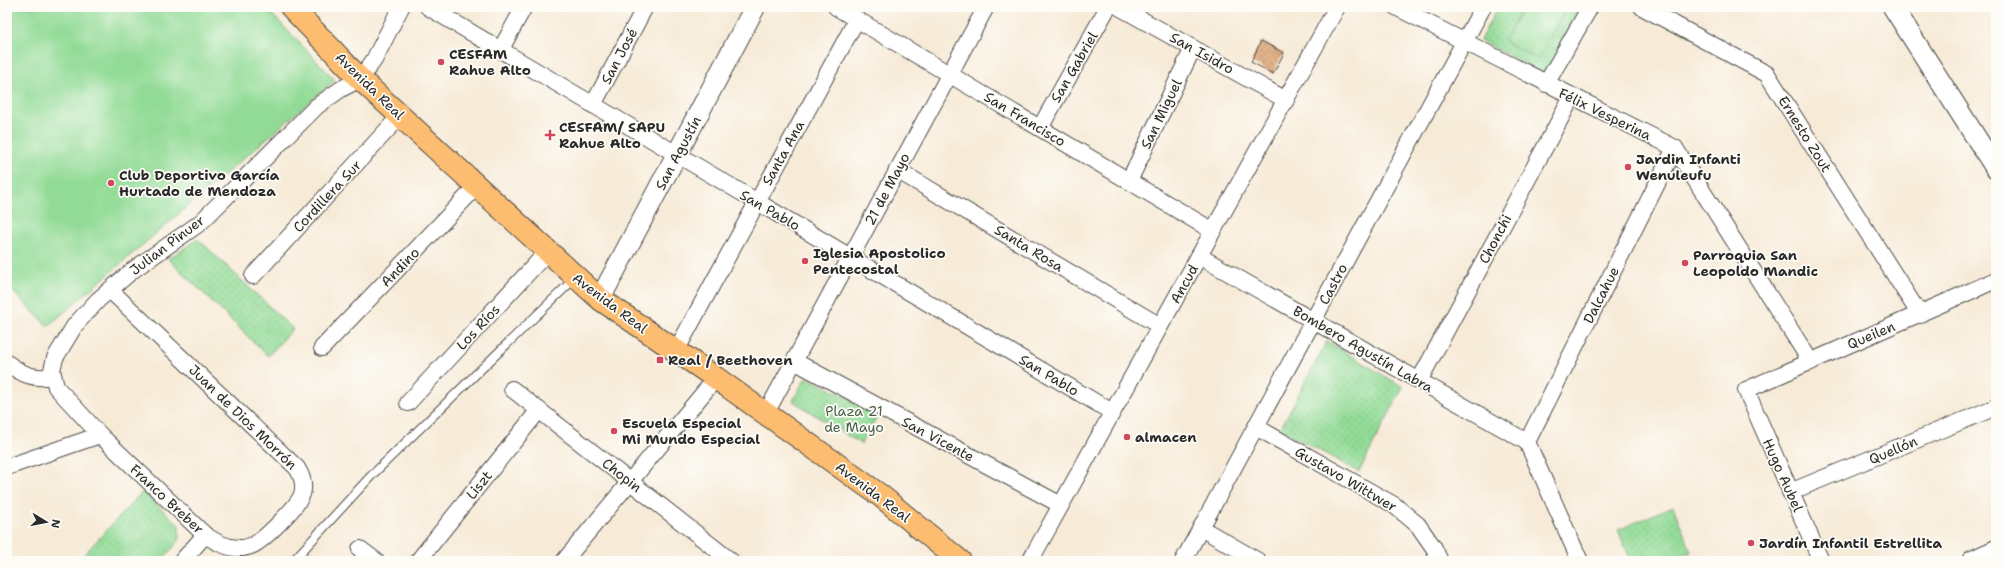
<svg xmlns="http://www.w3.org/2000/svg" width="2003" height="568" font-family="'Shantell Sans',sans-serif">
  <style>
    .park { fill: url(#park-dots); stroke: #5e8360 }
    .garden { fill: #92db96; stroke: #5e8360 }
    .building { fill: url(#building-cross-hatch) }
    .lines { fill: none; stroke-linecap: round; stroke-linejoin: round }
    .service-casing { stroke: #4a4845; stroke-width: 10 }
    .minor-casing { stroke: #4a4845; stroke-width: 18 }
    .tertiary-casing { stroke: #4a4845; stroke-width: 22 }
    .primary-casing { stroke: #4a4845; stroke-width: 24 }
    .service { stroke: #fff; stroke-width: 8 }
    .minor { stroke: #fff; stroke-width: 16 }
    .tertiary { stroke: #fff; stroke-width: 20 }
    .primary { stroke: #fcbd6f; stroke-width: 22 }
    .poi-dot { fill: #d1495b; stroke: #fdfcf7; stroke-width: 1.5 }
    .labels { text-anchor: middle; stroke-width: 3.5; stroke-linejoin: round; paint-order: stroke }
    .street-label { font-size: 14px; fill: #2b2b2b; stroke: #fdfcf7 }
    .poi-label { font-size: 14px; font-weight: bold; fill: #2b2b2b; stroke: #fdfcf7; text-anchor: start }
    .park-label { font-size: 14px; fill: #4a604b; stroke: #fdfcf7 }
  </style>
  <defs>
    <pattern id="park-dots" width="8" height="8" patternUnits="userSpaceOnUse"><rect width="8" height="8" fill="#92db96"/><path d="M2 2h.1M6 6h.1" fill="none" stroke="#7ebc81" stroke-width="1.8" stroke-linecap="round"/></pattern>
    <pattern id="building-cross-hatch" width="8" height="8" patternUnits="userSpaceOnUse"><rect width="8" height="8" fill="#daa26e"/><path d="M0 0l8 8M0 8l8-8" fill="none" stroke="#b1845b"/></pattern>
  </defs>
  <rect width="100%" height="100%" fill="#fdfcf7"/>
  <filter id="ink" filterUnits="userSpaceOnUse"><feTurbulence type="fractalNoise" baseFrequency=".025" numOctaves="2"/><feDisplacementMap in="SourceGraphic" scale="8" xChannelSelector="R" yChannelSelector="G"/><feConvolveMatrix kernelMatrix="1 2 1 2 8 2 1 2 1" color-interpolation-filters="sRGB"/></filter>
  <filter id="wash" filterUnits="userSpaceOnUse"><feTurbulence type="fractalNoise" baseFrequency=".012" numOctaves="4" result="noise"/><feDisplacementMap in="SourceGraphic" scale="16" xChannelSelector="R" yChannelSelector="G"/><feGaussianBlur stdDeviation="0.9" result="paint"/><feColorMatrix in="noise" values="0 0 0 0 0 0 0 0 0 0 0 0 0 0 0 0 0 1.4 0 .05"/><feComposite in="paint" operator="in"/></filter>
  <g filter="url(#wash)">
    <rect width="100%" height="100%" fill="#f7ebd8"/>
    <g class="park">
      <path d="M1498,7h82l-35,68 -65,-35z"/>
      <path d="M198,239l95,90 -25,27 -100,-97z"/>
      <path d="M1327,341l76,46 -44,85 -79,-43z"/>
      <path d="M806,377l73,36 -18,31 -68,-43z"/>
      <path d="M143,491l36,34v16l-18,20h-83z"/>
      <path d="M1673,506l18,46 -25,9h-35l-13,-31z"/>
    </g>
    <g class="garden">
      <path d="M7,7h258l70,73 -287,246 -41,-40z"/>
      <path d="M1523,7h44l-29,52 -34,-18z"/>
    </g>
    <g id="blocks">
      <path class="building" d="M1261,41l23,12 -11,21 -22,-12z"/>
    </g>
  </g>
  <g filter="url(#ink)">
    <use href="#blocks" fill-opacity="0" stroke="#4a4845" stroke-width="1"/>
    <g class="lines">
      <g class="service-casing">
        <path id="service" d="M293,561l78,-85 204,-198"/>
      </g>
      <g class="minor-casing">
        <g id="minor">
          <path d="M428,7l684,405"/>
          <path d="M836,7l377,224"/>
          <path d="M1119,7l167,93"/>
          <path d="M1396,7l279,141 136,214"/>
          <path d="M1642,7l125,67 153,241"/>
          <path d="M501,49l23,-42"/>
          <path d="M1546,84l44,-77"/>
          <path d="M593,105l52,-98"/>
          <path d="M1040,128l68,-121"/>
          <path d="M897,170l263,156"/>
          <path d="M1129,181l64,-133"/>
          <path d="M1199,256l328,186"/>
          <path d="M253,276l147,-160"/>
          <path d="M110,290l187,178c5,8 8,17 5,26 -3,11 -38,46 -49,51 -3,1 -8,3 -11,3 -14,1 -26,-6 -37,-13l-105,-100 -44,-48 -4,-17 3,-12 20,-33 23,-25 35,-30 67,-47 117,-117 24,-17 19,-10 14,-19 27,-53"/>
          <path d="M322,348l155,-162"/>
          <path d="M676,351l181,-332"/>
          <path d="M794,361l267,144"/>
          <path d="M7,363c15,11 26,17 46,13"/>
          <path d="M1419,381l153,-284"/>
          <path d="M512,389l219,172"/>
          <path d="M408,403l140,-152"/>
          <path d="M766,413l220,-406"/>
          <path d="M1256,427l138,78 24,20 16,23 6,13"/>
          <path d="M1527,442l148,-294"/>
          <path d="M1527,442l53,119"/>
          <path d="M7,467l93,-32"/>
          <path d="M1790,492l206,-85"/>
          <path d="M1201,528l57,33"/>
          <path d="M360,549l16,12"/>
          <path d="M182,561l23,-26"/>
          <path d="M418,561l121,-151"/>
          <path d="M564,561l152,-183"/>
          <path d="M1030,561l307,-554"/>
          <path d="M1183,561l300,-554"/>
          <path d="M1821,561l-75,-171 250,-110"/>
        </g>
      </g>
      <g class="tertiary-casing">
        <g id="tertiary">
          <path d="M1893,7l103,162"/>
          <path d="M600,299l155,-292"/>
          <path d="M1972,561l24,-11"/>
        </g>
      </g>
      <g class="primary-casing">
        <path id="primary" d="M291,7l69,72 240,220 116,79 165,118 79,65"/>
      </g>
      <use href="#service" class="service"/>
      <use href="#minor" class="minor"/>
      <use href="#tertiary" class="tertiary"/>
      <use href="#primary" class="primary"/>
    </g>
  </g>
  <g class="poi-dot">
    <circle cx="441" cy="62" r="4"/>
    <path d="M548 129h4v4h4v4h-4v4h-4v-4h-4v-4h4z"/>
    <circle cx="1628" cy="167" r="4"/>
    <circle cx="111" cy="183" r="4"/>
    <circle cx="805" cy="261" r="4"/>
    <circle cx="1685" cy="263" r="4"/>
    <rect x="656" y="356" width="8" height="8" rx="2"/>
    <circle cx="614" cy="431" r="4"/>
    <circle cx="1127" cy="437" r="4"/>
    <circle cx="1751" cy="543" r="4"/>
  </g>
  <g class="labels">
    <g class="street-label">
      <text transform="translate(1202 53) rotate(29)" y="5">San Isidro</text>
      <text transform="translate(619 56) rotate(-62)" y="5">San José</text>
      <text transform="translate(1074 67) rotate(-60)" y="5">San Gabriel</text>
      <text transform="translate(370 86) rotate(44)" y="5">Avenida Real</text>
      <text transform="translate(1161 114) rotate(-64)" y="5">San Miguel</text>
      <text transform="translate(1605 114) rotate(26)" y="5">Félix Vesperina</text>
      <text transform="translate(1025 119) rotate(31)" y="5">San Francisco</text>
      <text transform="translate(1805 134) rotate(58)" y="5">Ernesto Zout</text>
      <text transform="translate(678 153) rotate(-62)" y="5">San Agustín</text>
      <text transform="translate(783 153) rotate(-61)" y="5">Santa Ana</text>
      <text transform="translate(887 189) rotate(-62)" y="5">21 de Mayo</text>
      <text transform="translate(327 196) rotate(-47)" y="5">Cordillera Sur</text>
      <text transform="translate(770 210) rotate(30)" y="5">San Pablo</text>
      <text transform="translate(1495 239) rotate(-62)" y="5">Chonchi</text>
      <text transform="translate(167 245) rotate(-37)" y="5">Julian Pinuer</text>
      <text transform="translate(1029 248) rotate(31)" y="5">Santa Rosa</text>
      <text transform="translate(400 267) rotate(-46)" y="5">Andino</text>
      <text transform="translate(1184 284) rotate(-61)" y="5">Ancud</text>
      <text transform="translate(1333 284) rotate(-62)" y="5">Castro</text>
      <text transform="translate(1601 295) rotate(-63)" y="5">Dalcahue</text>
      <text transform="translate(610 303) rotate(37)" y="5">Avenida Real</text>
      <text transform="translate(478 327) rotate(-47)" y="5">Los Ríos</text>
      <text transform="translate(1871 335) rotate(-23)" y="5">Queilen</text>
      <text transform="translate(1363 349) rotate(30)" y="5">Bombero Agustín Labra</text>
      <text transform="translate(1049 375) rotate(31)" y="5">San Pablo</text>
      <text transform="translate(243 417) rotate(44)" y="5">Juan de Dios Morrón</text>
      <text transform="translate(938 439) rotate(28)" y="5">San Vicente</text>
      <text transform="translate(1893 450) rotate(-23)" y="5">Quellón</text>
      <text transform="translate(622 475) rotate(38)" y="5">Chopin</text>
      <text transform="translate(1783 475) rotate(66)" y="5">Hugo Aubel</text>
      <text transform="translate(1346 479) rotate(30)" y="5">Gustavo Wittwer</text>
      <text transform="translate(479 485) rotate(-51)" y="5">Liszt</text>
      <text transform="translate(873 492) rotate(37)" y="5">Avenida Real</text>
      <text transform="translate(167 499) rotate(43)" y="5">Franco Breber</text>
    </g>
    <g class="poi-label">
      <text x="449" y="59">CESFAM<tspan x="449" dy="16">Rahue Alto</tspan></text>
      <text x="559" y="132">CESFAM/ SAPU<tspan x="559" dy="16">Rahue Alto</tspan></text>
      <text x="1636" y="164">Jardin Infanti<tspan x="1636" dy="16">Wenuleufu</tspan></text>
      <text x="119" y="180">Club Deportivo García<tspan x="119" dy="16">Hurtado de Mendoza</tspan></text>
      <text x="813" y="258">Iglesia Apostolico<tspan x="813" dy="16">Pentecostal</tspan></text>
      <text x="1693" y="260">Parroquia San<tspan x="1693" dy="16">Leopoldo Mandic</tspan></text>
      <text x="668" y="365">Real / Beethoven</text>
      <text x="622" y="428">Escuela Especial<tspan x="622" dy="16">Mi Mundo Especial</tspan></text>
      <text x="1135" y="442">almacen</text>
      <text x="1759" y="548">Jardín Infantil Estrellita</text>
    </g>
    <g class="park-label">
      <text x="854" y="416">Plaza 21<tspan x="854" dy="16">de Mayo</tspan></text>
    </g>
  </g>
  <rect width="2003" height="568" fill="none" stroke="#fdfcf7" stroke-width="24"/>
  <g transform="translate(46 522) rotate(100)" stroke="#fdfcf7" stroke-width="3" paint-order="stroke">
  <path d="M0-3L7 15L0 10L-7 15Z" fill="#2b2b2b"/>
  <text y="-6" font-size="11" font-weight="bold" text-anchor="middle" fill="#2b2b2b">N</text>
  </g>
</svg>
